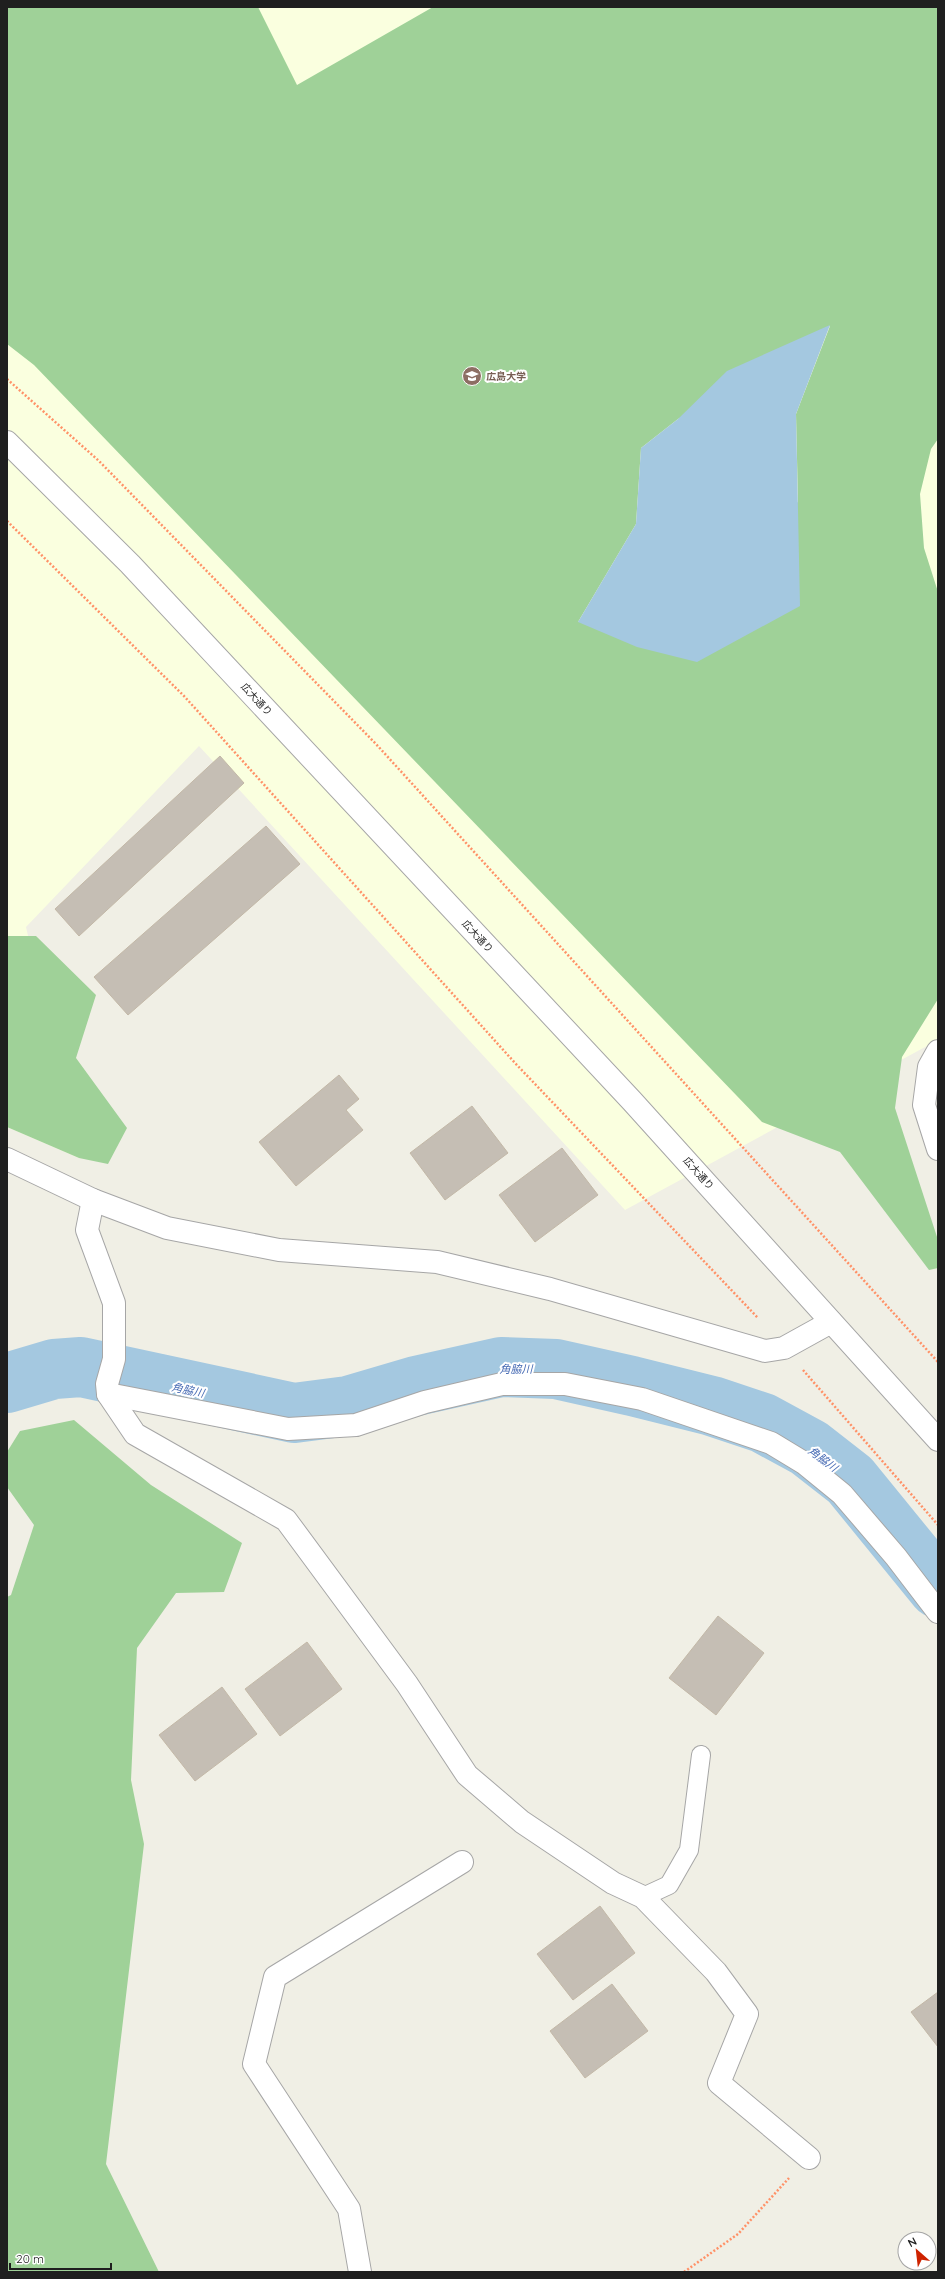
<svg xmlns="http://www.w3.org/2000/svg" width="945" height="2279" font-family="Quicksand,'Noto Sans JP',sans-serif">
  <style>
    .education { fill: #faffdf }
    .forest { fill: #9fd198; fill-rule: evenodd }
    .water { fill: #a4c8e0 }
    .lines { fill: none; stroke-linecap: round; stroke-linejoin: round }
    .river { stroke: #a4c8e0; stroke-width: 60 }
    .building { fill: #c5beb4; stroke: #c3b8a7 }
    .service-casing { stroke: #a6a6a6; stroke-width: 20 }
    .minor-casing { stroke: #a6a6a6; stroke-width: 24 }
    .tertiary-casing { stroke: #a6a6a6; stroke-width: 24 }
    .path { stroke: #ff9167; stroke-width: 2.5; stroke-dasharray: 2 2; stroke-linecap: butt }
    .service { stroke: #fff; stroke-width: 18 }
    .minor { stroke: #fff; stroke-width: 22 }
    .tertiary { stroke: #fff; stroke-width: 22 }
    .labels { text-anchor: middle; stroke-width: 4; stroke-linejoin: round; paint-order: stroke }
    .education-label { font-size: 10px; font-weight: bold; fill: #785e54; stroke: #fff; text-anchor: start }
    .street-label { font-size: 10px; fill: #1f1f1f; stroke: #fff }
    .water-label { font-size: 11px; font-style: italic; fill: #476bb4; stroke: #fff }
  </style>
  <rect width="100%" height="100%" fill="#f0efe5"/>
  <path class="education" d="M7,7h931v1033l-313,170 -426,-464 -173,181 53,231 -72,-31z"/>
  <g class="forest">
    <path d="M7,7h251l39,78 136,-78h505v432l-7,10 -11,45 4,54 14,44v407l-36,58 -7,51 43,132v28l-9,2 -89,-118 -78,-30 -728,-757 -27,-21zM830,326l-34,88 2,88 -220,120 58,-98 5,-76 37,-29z"/>
    <path d="M7,936h29l60,59 -20,63 51,70 -19,36 -29,-6 -72,-31z"/>
    <path d="M74,1420l77,65 91,58 -18,49 -48,1 -39,55 -6,132 13,64 -38,320 53,108h-152v-675l4,-2 23,-70 -27,-38v-35l13,-21z"/>
  </g>
  <path class="water" d="M830,325l-34,89 4,192 -103,56 -60,-15 -59,-25 58,-98 5,-76 37,-29 49,-48z"/>
  <g class="lines">
    <path class="river" d="M7,1383l47,-14 27,-2 213,46 54,-7 68,-20 85,-19 55,2 76,17 80,20 51,17 46,25 41,32 88,108"/>
  </g>
  <g class="building">
    <path d="M220,756l24,27 -165,153 -24,-27z"/>
    <path d="M266,826l34,38 -172,151 -34,-38z"/>
    <path d="M339,1075l20,24 -13,11 17,20 -67,56 -37,-44z"/>
    <path d="M472,1106l36,47 -63,47 -35,-47z"/>
    <path d="M562,1148l36,47 -63,47 -36,-47z"/>
    <path d="M718,1616l46,37 -48,62 -47,-37z"/>
    <path d="M307,1642l35,47 -62,47 -35,-47z"/>
    <path d="M222,1687l35,47 -62,47 -36,-46z"/>
    <path d="M600,1906l35,47 -62,47 -36,-46z"/>
    <path d="M612,1984l36,47 -63,47 -35,-47z"/>
    <path d="M938,1992v55l-27,-35z"/>
  </g>
  <g class="lines">
    <g class="service-casing">
      <path id="service" d="M643,1897l26,-12 20,-35 12,-95"/>
    </g>
    <g class="minor-casing">
      <g id="minor">
        <path d="M938,1051l-9,16 -5,38 14,44"/>
        <path d="M7,1159l86,41 74,28 112,22 158,12 113,27 215,62 19,-3 47,-26"/>
        <path d="M93,1200l-6,30 27,73v56l-7,25 1,10 27,40 151,86 121,164 60,91 55,47 91,61 30,14 73,75 31,42 -28,69 90,75"/>
        <path d="M108,1394l180,35 68,-4 69,-23 77,-18h63l77,15 129,44 33,20 38,31 54,63 42,55"/>
        <path d="M360,2272l-11,-63 -95,-145 21,-87 187,-115"/>
      </g>
    </g>
    <g class="tertiary-casing">
      <path id="tertiary" d="M7,442l123,122 502,537 306,339"/>
    </g>
    <g class="path">
      <path d="M7,379l92,82 277,283 562,618"/>
      <path d="M7,521l177,175 331,367 243,255"/>
      <path d="M803,1370l135,155"/>
      <path d="M684,2272l54,-38 51,-56"/>
    </g>
    <use href="#service" class="service"/>
    <use href="#minor" class="minor"/>
    <use href="#tertiary" class="tertiary"/>
  </g>
  <defs>
    <g id="university-disc" transform="scale(1)"><circle r="9.5" fill="#8d6e63" stroke="#fff"/><path d="M0-5L7-2L0 1L-7-2ZM-4 1L0 2.5L4 1V4Q0 6-4 4Z" fill="#fff"/></g>
  </defs>
  <g fill-rule="evenodd">
    <use href="#university-disc" x="472" y="376"/>
  </g>
  <g class="labels">
    <g class="education-label">
      <text x="486" y="380">広島大学</text>
    </g>
    <g class="street-label">
      <text transform="translate(257 699) rotate(47)" y="4">広大通り</text>
      <text transform="translate(478 936) rotate(47)" y="4">広大通り</text>
      <text transform="translate(699 1173) rotate(48)" y="4">広大通り</text>
    </g>
    <g class="water-label">
      <text x="516" y="1373">角脇川</text>
      <text transform="translate(188 1390) rotate(12)" y="4">角脇川</text>
      <text transform="translate(823 1459) rotate(37)" y="4">角脇川</text>
    </g>
  </g>
  <rect width="945" height="2279" fill="none" stroke="#1f1f1f" stroke-width="16"/>
  <g transform="translate(917 2251) rotate(332)"><circle r="19" fill="#ffffff" stroke="#a5a5a5"/>
  <path d="M0-3L7 15L0 10L-7 15Z" fill="#ce2300"/>
  <text y="-6" font-size="11" font-weight="bold" text-anchor="middle" fill="#1f1f1f">N</text>
  </g>
  <path d="M10 2263v6h101v-6" fill="none" stroke="#1f1f1f" stroke-width="2"/>
  <text x="16" y="2263" font-size="12" fill="#1f1f1f" stroke="#ffffff" stroke-width="3" paint-order="stroke">20 m</text>
</svg>
